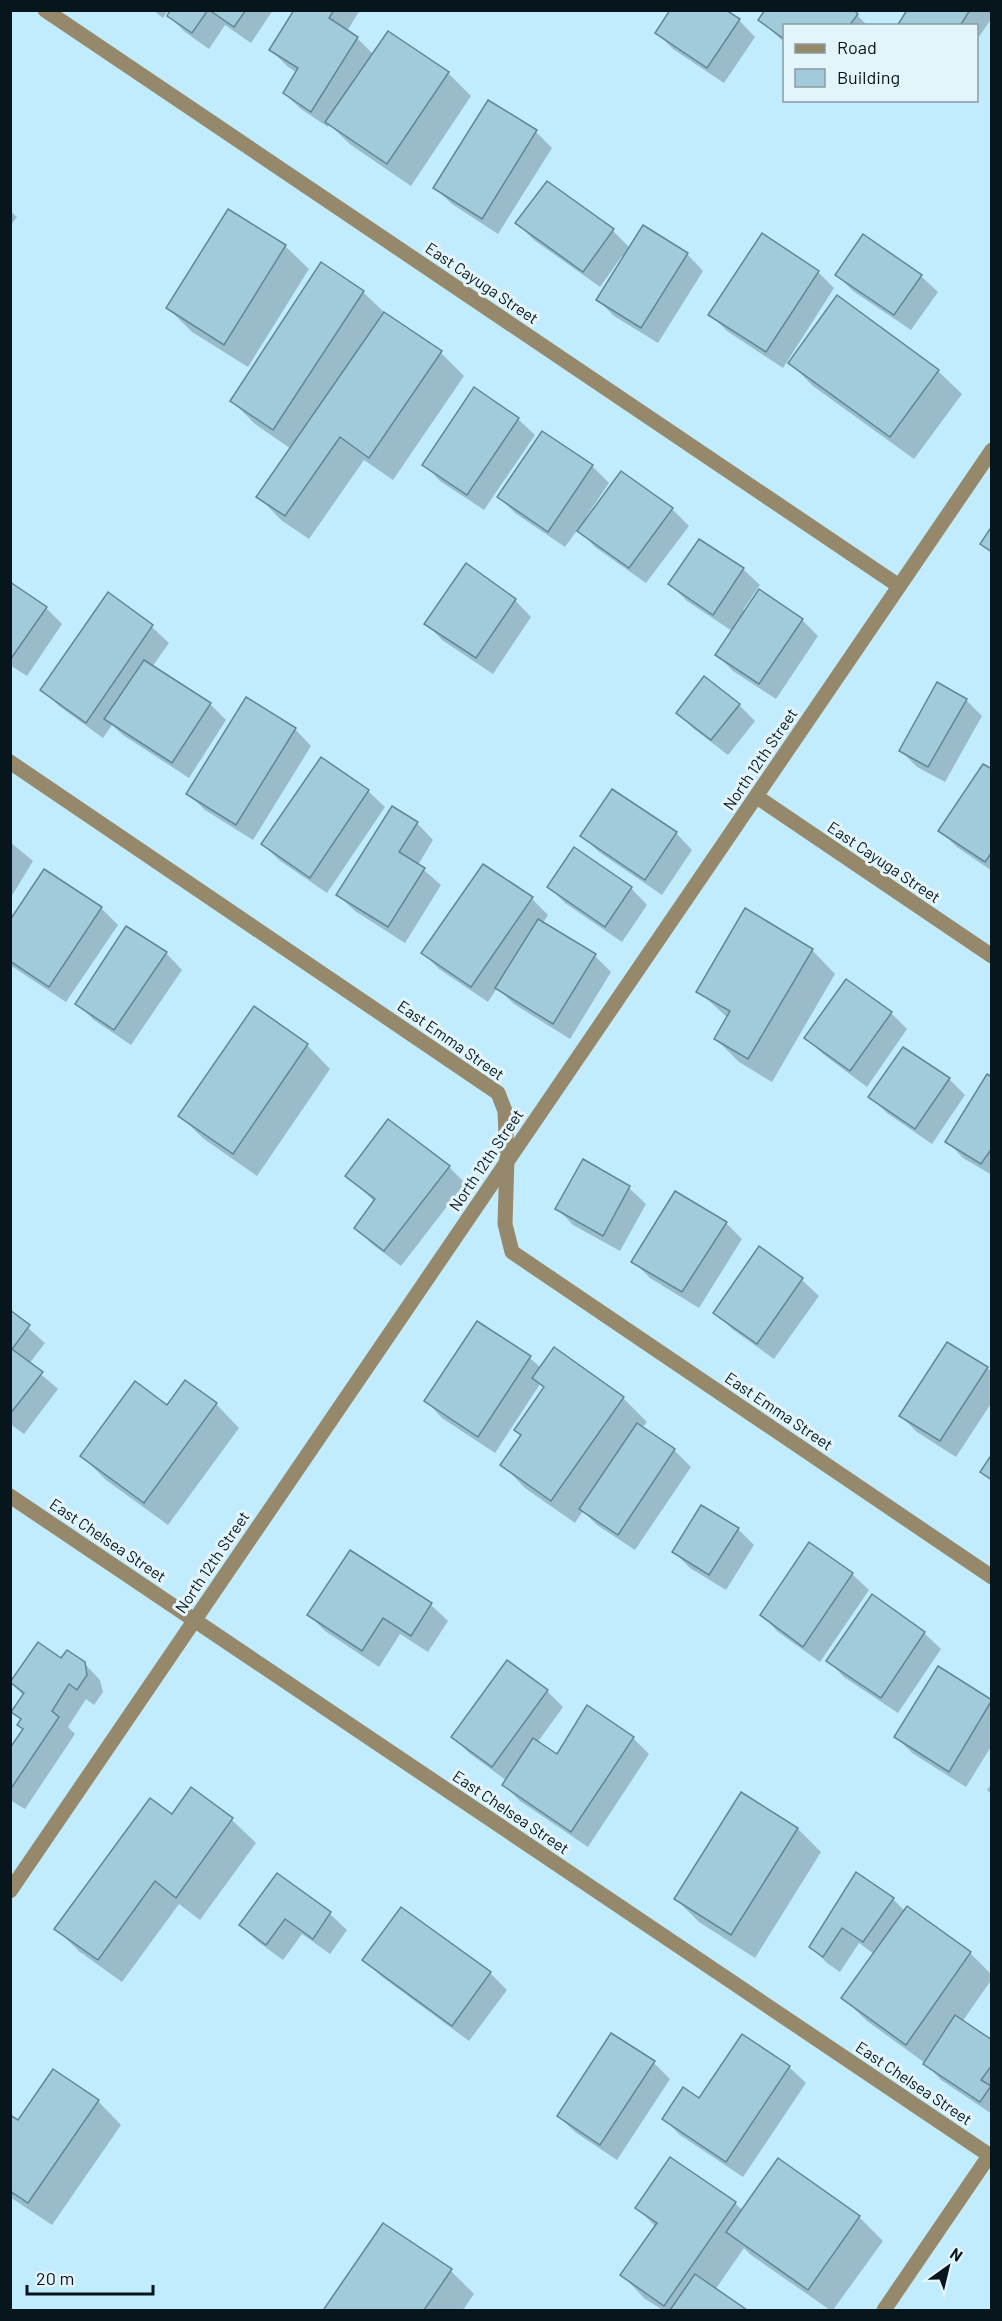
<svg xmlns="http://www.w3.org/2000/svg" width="1002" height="2321" font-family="Barlow,sans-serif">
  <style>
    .shadow { fill: #0003 }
    .building { fill: #a1cbdb; stroke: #5f8796; stroke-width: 1.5 }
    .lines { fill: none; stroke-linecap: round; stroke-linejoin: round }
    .street { stroke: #96896b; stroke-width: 15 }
    .labels { text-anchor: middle; stroke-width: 6; stroke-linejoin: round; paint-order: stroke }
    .street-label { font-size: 16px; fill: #06161c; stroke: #e4f4fb }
  </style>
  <rect width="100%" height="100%" fill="#c1ecfd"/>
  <g class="shadow">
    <path d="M153,10h15l-5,8z"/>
    <path d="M172,10h101l-22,33 -26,-18 -16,24 -24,-17 -16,-16z"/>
    <path d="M295,10h65l-13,21 10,7 16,16 75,19 23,23 -60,90 -60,-41 -22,-21 -1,3 -27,-18 -17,-16 13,-20 -10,-7 -16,-16z"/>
    <path d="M909,10h83v8l-16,23v-15h-77z"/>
    <path d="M857,15l11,11h-84v16l-24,-22z"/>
    <path d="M739,20l16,17 -31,46 -51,-34 -16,-16z"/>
    <path d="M536,132l16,16 -54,86 -46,-30 -17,-16z"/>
    <path d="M10,211l7,6 -7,9z"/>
    <path d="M517,223l96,8 17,17 57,6 16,17 -45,72 -44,-27 -16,-16 26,-43 -2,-1 -22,31 -66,-47z"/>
    <path d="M285,246l24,23 -61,98 -56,-35 -24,-24z"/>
    <path d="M818,272l16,16 -51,80 -56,-37 -17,-17z"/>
    <path d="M837,275l84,1 17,16 -27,38 -58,-39z"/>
    <path d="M363,292l24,23 54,38 23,23 -71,104 -29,-20 -55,79 -28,-19 -23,-24 33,-47 -36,-25 -23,-23z"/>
    <path d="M838,297l100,74 24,23 -48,65 -101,-73 -23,-23z"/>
    <path d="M474,389l44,30 17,16 -51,75 -44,-29 -16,-17z"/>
    <path d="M543,433l49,33 17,17 -23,34 2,1 34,-45 50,36 17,17 -43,57 -51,-36 -17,-18 -13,18 -50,-34 -16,-16z"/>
    <path d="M743,569l17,16 -17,25 59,10 16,16 -42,63 -43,-28 -16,-16 15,-24 -45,-30 -17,-17z"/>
    <path d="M10,584l36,24 16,16 -35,52 -17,-11z"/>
    <path d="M109,594l43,33 17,16 -17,24 58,37 16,16 -37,58 -66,-43 -11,-10 -9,13 -44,-32 -17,-17z"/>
    <path d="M515,600l16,17 -38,57 -51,-34 -16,-17z"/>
    <path d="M966,700l16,16 -37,66 -28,-15 -17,-17z"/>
    <path d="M739,705l16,16 -27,34 -34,-26 -16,-16z"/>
    <path d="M295,729l16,17 -58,94 -48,-30 -17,-16z"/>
    <path d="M992,771v100l-35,-24 -17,-16z"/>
    <path d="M368,791l17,16 -58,86 -48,-33 -16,-16z"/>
    <path d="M417,823l16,17 -15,25 23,20 -36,58 -50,-32 -17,-16z"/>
    <path d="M676,833l16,17 -30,45 -63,-43 -17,-16z"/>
    <path d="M10,842l23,19 -23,38z"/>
    <path d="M483,866l49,33 16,16 -5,8 52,33 16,16 -41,67 -56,-35 -17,-16 -9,14 -49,-33 -16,-16z"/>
    <path d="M44,871l57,37 17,17 -52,77 -56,-37v-42z"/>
    <path d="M549,887l82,1 16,17 -25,37 -57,-39z"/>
    <path d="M812,950l23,24 -63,108 -33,-20 -23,-23 12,-21 -30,-27z"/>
    <path d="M166,953l16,17 -51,75 -37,-25 -17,-16z"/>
    <path d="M891,1013l16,16 -40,58 -44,-33 -17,-16z"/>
    <path d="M307,1045l23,24 -73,107 -53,-37 -24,-23z"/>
    <path d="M949,1079l16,16 -33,49 -45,-31 -17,-16z"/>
    <path d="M992,1079v96l-29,-17 -16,-17z"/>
    <path d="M583,1161l46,27 17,16 -26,47 -47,-26 -16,-17z"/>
    <path d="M449,1167l16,16 -64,83 -29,-22 -16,-16 19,-26 -28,-27z"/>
    <path d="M726,1223l16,16 -43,69 -49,-30 -17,-17z"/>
    <path d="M760,1249l42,31 17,16 -45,63 -42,-30 -17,-17z"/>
    <path d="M10,1312l35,31 -16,21 29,25 -34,45 -14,-10z"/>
    <path d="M478,1323l52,35 11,10 82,30 24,24 -5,6 32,22 17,17 -56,83 -38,-25 -14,-14 -8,12 -50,-35 -23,-24 20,-28 -6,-6 29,-41 -5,-5 -45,69 -53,-35 -16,-17z"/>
    <path d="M987,1368l5,4v30l-36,55 -39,-25 -16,-16z"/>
    <path d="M216,1404l23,24 -71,97 -62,-45 -24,-24 85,-49z"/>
    <path d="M738,1529l16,16 -28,45 -36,-22 -16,-16z"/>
    <path d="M351,1552l80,53 17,16 -20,31 -28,-18 -21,33 -54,-36 -16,-16z"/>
    <path d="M852,1574l17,16 -49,72 -42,-30 -16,-17z"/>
    <path d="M924,1633l17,16 -43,64 -54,-36 -16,-16z"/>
    <path d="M38,1644l24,16 22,3 16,17 3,12 -9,13 -8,-6 -18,28 7,7 -50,75 -15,-9v-49l14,-21 -2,-10 -9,-8 11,-16 -13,-13z"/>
    <path d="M939,1668l53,34v43l-26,42 -54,-34 -16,-16z"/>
    <path d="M547,1691l16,16 -26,36 21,13 75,-18 16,16 -61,93 -68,-46 -16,-16 3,-4 -38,-28 -16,-16z"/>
    <path d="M992,1783v12l-5,-5z"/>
    <path d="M191,1789l41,31 24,23 -56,77 -21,-16 -57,78 -42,-30 -24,-23 116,-113z"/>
    <path d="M741,1794l57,35 23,23 -66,106 -56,-36 -23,-23z"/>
    <path d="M856,1874l37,25 12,12 65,42 22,22v4l-30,43 30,20v72l-51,-34 -16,-17 -58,-42 -24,-23 31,-44 -15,-11 -19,29 -13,-9 -16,-16z"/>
    <path d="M277,1875l53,39 17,16 -17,24 -28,-20 -19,26 -26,-19 -16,-16z"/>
    <path d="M402,1909l88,64 17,17 -38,51 -88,-65 -17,-16z"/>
    <path d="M612,2035l42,28 16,16 -53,81 -42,-28 -17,-16z"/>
    <path d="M789,2067l17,16 -63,94 -63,-42 -16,-16 36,-19z"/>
    <path d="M98,2101l23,24 -69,100 -42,-28v-80l8,6z"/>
    <path d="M735,2203l8,8 116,6 24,24 -50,69h-3l-79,-55 -7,-7 -29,42 30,20h-82l-18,-11 -23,-24 34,-48 -19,-19z"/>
    <path d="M451,2271l23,23 -11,16 -137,-1z"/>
  </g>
  <g class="building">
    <path d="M170,10h38l-16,23 -25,-17z"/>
    <path d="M209,10h37l-12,17z"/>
    <path d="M294,10h40l-5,8 29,19 -47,75 -28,-19 15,-25 -29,-18z"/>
    <path d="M670,10h56l14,9 -33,49 -52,-35z"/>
    <path d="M765,10h89l4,4 -9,12h-65v13l-26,-19z"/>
    <path d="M907,10h63l-10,16h-63z"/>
    <path d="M388,31l61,41 -62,92 -62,-42z"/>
    <path d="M488,100l49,30 -55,89 -49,-31z"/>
    <path d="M547,181l67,48 -31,43 -68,-49z"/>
    <path d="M228,209l58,36 -62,100 -58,-37z"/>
    <path d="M643,225l45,28 -47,75 -45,-28z"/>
    <path d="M762,233l57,38 -53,81 -58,-37z"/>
    <path d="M863,234l59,41 -28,40 -59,-40z"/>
    <path d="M321,262l43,29 -91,139 -43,-29z"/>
    <path d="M837,295l102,75 -49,67 -102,-74z"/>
    <path d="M384,312l58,39 -73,107 -29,-21 -55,79 -29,-19z"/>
    <path d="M474,387l45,31 -52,77 -45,-30z"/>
    <path d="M542,431l51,34 -45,67 -51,-35z"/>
    <path d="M621,471l52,37 -44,60 -52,-37z"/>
    <path d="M992,526v26l-12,-8z"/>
    <path d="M699,539l45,29 -31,47 -45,-31z"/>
    <path d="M466,563l50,36 -40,59 -52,-34z"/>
    <path d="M10,582l37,25 -37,53z"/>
    <path d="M759,589l44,30 -44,65 -44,-29z"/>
    <path d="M108,592l45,33 -67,98 -46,-33z"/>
    <path d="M144,660l67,43 -39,60 -68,-44z"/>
    <path d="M704,676l36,28 -29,36 -35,-27z"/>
    <path d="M937,682l30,17 -39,68 -29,-16z"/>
    <path d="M246,697l50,31 -60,97 -50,-31z"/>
    <path d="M321,757l48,33 -59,88 -49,-34z"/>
    <path d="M983,764l9,5v83l-7,10 -47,-31z"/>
    <path d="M612,789l65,43 -32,48 -65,-44z"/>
    <path d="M392,806l26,16 -19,30 26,16 -37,59 -52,-32z"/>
    <path d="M574,847l58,40 -27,40 -58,-40z"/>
    <path d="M483,864l50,33 -62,90 -50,-34z"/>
    <path d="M44,869l58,38 -53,80 -39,-26v-41z"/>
    <path d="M745,908l68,41 -65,110 -34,-20 16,-28 -34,-19z"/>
    <path d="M538,919l58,35 -43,70 -58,-36z"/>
    <path d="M126,926l41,26 -53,78 -39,-26z"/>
    <path d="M846,979l46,33 -42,59 -46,-33z"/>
    <path d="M254,1006l54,38 -75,110 -55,-38z"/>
    <path d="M903,1047l47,31 -35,51 -47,-32z"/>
    <path d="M987,1074l5,3v71l-11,16 -36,-22z"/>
    <path d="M388,1119l62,47 -66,85 -30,-23 21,-29 -30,-23z"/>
    <path d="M583,1159l47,27 -27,50 -48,-27z"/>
    <path d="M675,1191l52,31 -45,70 -51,-30z"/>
    <path d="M759,1246l44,32 -46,66 -44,-31z"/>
    <path d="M10,1310l20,15 -18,24 31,23 -33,42z"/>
    <path d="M477,1321l54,35 -53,81 -54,-36z"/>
    <path d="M947,1342l41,25 -48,74 -41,-25z"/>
    <path d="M554,1347l70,50 -73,104 -51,-36 21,-30 -7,-5 30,-43 -12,-9z"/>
    <path d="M185,1380l32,23 -73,100 -64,-47 55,-75 32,24z"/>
    <path d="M637,1423l38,26 -57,86 -39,-26z"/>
    <path d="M992,1454v26l-12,-8z"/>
    <path d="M701,1505l38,23 -30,47 -37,-23z"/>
    <path d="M809,1542l44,31 -50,74 -43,-32z"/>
    <path d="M350,1550l82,53 -21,33 -28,-18 -21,33 -55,-36z"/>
    <path d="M872,1594l53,38 -44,66 -55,-37z"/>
    <path d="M38,1642l23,16 6,-8 18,12 2,13 -10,15 -8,-6 -17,27 7,6 -49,73v-42l13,-19 -6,-4 4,-6 -10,-7 13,-19 -14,-11z"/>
    <path d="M507,1660l41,30 -56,77 -41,-30z"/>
    <path d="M938,1666l54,34 -43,72 -55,-35z"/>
    <path d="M587,1705l47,32 -63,95 -69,-47 31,-47 24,16z"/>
    <path d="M191,1787l42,31 -57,80 -21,-17 -57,79 -44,-31 96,-131 22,16z"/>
    <path d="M741,1792l57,36 -67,107 -57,-36z"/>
    <path d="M856,1872l38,26 -31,44 -21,-14 -19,29 -14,-10z"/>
    <path d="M277,1873l54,39 -18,27 -28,-20 -19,26 -27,-20z"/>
    <path d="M907,1906l64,46 -65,93 -65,-47z"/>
    <path d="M401,1907l90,65 -39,54 -90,-66z"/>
    <path d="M955,2015l37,25v25l-11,15 10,6 -11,16 -57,-38z"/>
    <path d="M611,2033l44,28 -55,84 -43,-29z"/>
    <path d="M742,2034l48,32 -64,96 -64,-43 21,-32 16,11z"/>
    <path d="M53,2069l46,31 -71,103 -18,-12v-76l8,5z"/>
    <path d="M670,2157l66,45 -72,104 -44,-31 37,-52 -22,-15z"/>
    <path d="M778,2158l82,58 -52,74 -82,-58z"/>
    <path d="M383,2223l69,46 -28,41h-98l-2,-1z"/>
    <path d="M695,2274l52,36h-77z"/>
  </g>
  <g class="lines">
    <g class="street">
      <path d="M45,10l854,576"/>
      <path d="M10,762l488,331 7,18 2,48 -2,65 7,28 480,325"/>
      <path d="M757,797l235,159"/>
      <path d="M10,1496l982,661"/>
      <path d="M10,1891l982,-1441"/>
      <path d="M884,2310l105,-154"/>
    </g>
  </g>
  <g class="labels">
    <g class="street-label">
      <text transform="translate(482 283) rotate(34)" y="6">East Cayuga Street</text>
      <text transform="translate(760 759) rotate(-56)" y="6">North 12th Street</text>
      <text transform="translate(884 862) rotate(34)" y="6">East Cayuga Street</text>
      <text transform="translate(451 1040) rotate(35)" y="6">East Emma Street</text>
      <text transform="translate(486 1160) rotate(-56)" y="6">North 12th Street</text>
      <text transform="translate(779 1411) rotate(34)" y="6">East Emma Street</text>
      <text transform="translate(108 1540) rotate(34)" y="6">East Chelsea Street</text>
      <text transform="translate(212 1562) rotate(-56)" y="6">North 12th Street</text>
      <text transform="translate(511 1812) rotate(34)" y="6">East Chelsea Street</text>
      <text transform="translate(914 2083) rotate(34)" y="6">East Chelsea Street</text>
    </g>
  </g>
  <rect width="1002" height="2321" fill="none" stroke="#06161c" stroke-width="24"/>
  <rect x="783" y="24" width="195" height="78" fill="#e4f4fb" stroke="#8b9ba2" stroke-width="1.5"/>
  <rect x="795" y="44" width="30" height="9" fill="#96896b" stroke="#8b9ba2" stroke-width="1.5"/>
  <text x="837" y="54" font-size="18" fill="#06161c">Road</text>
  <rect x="795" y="69" width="30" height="18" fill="#a1cbdb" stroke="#8b9ba2" stroke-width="1.5"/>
  <text x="837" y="84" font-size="18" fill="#06161c">Building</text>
  <g transform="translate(948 2267) rotate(34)" stroke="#e4f4fb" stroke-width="4.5" paint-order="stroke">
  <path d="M0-4.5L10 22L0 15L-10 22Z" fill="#06161c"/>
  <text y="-9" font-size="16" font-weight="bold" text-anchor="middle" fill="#06161c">N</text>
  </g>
  <path d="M27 2285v9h126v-9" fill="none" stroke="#06161c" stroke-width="3"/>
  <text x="36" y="2285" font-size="18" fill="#06161c" stroke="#e4f4fb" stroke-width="4.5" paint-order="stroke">20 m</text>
</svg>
